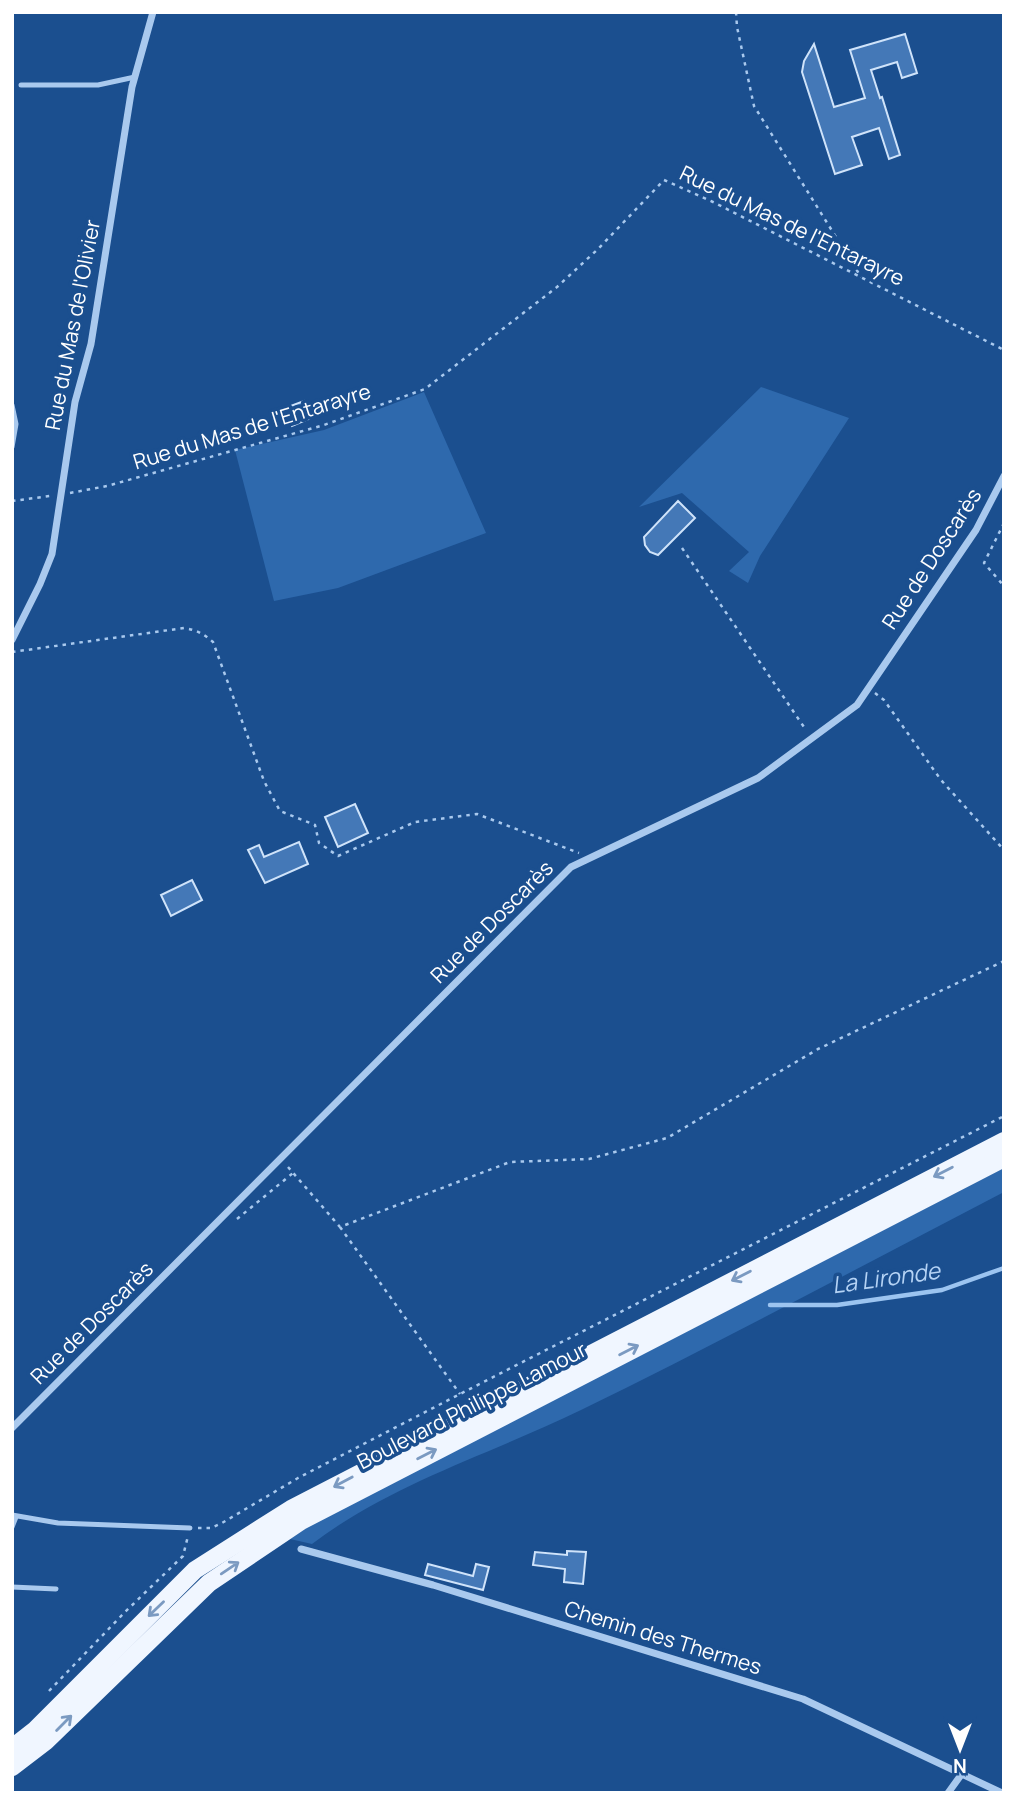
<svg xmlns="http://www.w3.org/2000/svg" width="1016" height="1805" font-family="Manrope,sans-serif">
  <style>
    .green { fill: #2e69ad }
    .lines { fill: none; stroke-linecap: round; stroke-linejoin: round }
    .stream { stroke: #9cc4f0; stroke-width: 4.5 }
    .building { fill: #4478b7; stroke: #cfe3fa; stroke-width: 2 }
    .path { stroke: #a9c9ee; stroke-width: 2.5; stroke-dasharray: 3.5 5; stroke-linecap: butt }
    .service { stroke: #a9c9ee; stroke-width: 5 }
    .minor { stroke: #a9c9ee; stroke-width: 7 }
    .primary { stroke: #f0f6ff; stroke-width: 18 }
    .oneway { stroke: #7b9ac1 }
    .labels { text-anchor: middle; stroke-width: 7; stroke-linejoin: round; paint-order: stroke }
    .street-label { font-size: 21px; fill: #fff; stroke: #1b4f8f }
    .water-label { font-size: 23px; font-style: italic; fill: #b5d3f5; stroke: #1b4f8f }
  </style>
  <rect width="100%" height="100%" fill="#1b4f8f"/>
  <g class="green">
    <path d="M761,387l88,31 -89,138 -12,27 -19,-12 20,-19 -67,-59 -43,14z"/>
    <path d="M424,392l62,141 -148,55 -64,13 -39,-151 89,-20z"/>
    <path d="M1004,1168v24c-141,73 -281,149 -423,218 -90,44 -189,73 -269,134l-22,-5 21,-14z"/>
  </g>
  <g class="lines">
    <path class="stream" d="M770,1305h67l105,-15 62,-22"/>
  </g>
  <g class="building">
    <path d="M905,34l12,39 -15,5 -5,-16 -26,8 9,28 2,-1 18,58 -11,4 -10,-31 -27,9 10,28 -27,9 -33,-102 2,-11 10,-17 20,63 31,-9 -15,-48z"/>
    <path d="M304,401l7,17 -19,8 -7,-18z"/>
    <path d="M678,501l17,17 -37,37 -8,-3 -5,-7 -1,-8z"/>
    <path d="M355,804l13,29 -30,14 -13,-30z"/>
    <path d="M299,842l9,22 -43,19 -17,-33 11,-5 5,12z"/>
    <path d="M192,880l10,20 -31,16 -10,-21z"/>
    <path d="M567,1551l19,1 -3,32 -19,-2 1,-13 -32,-4 2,-13 32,3z"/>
    <path d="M428,1564l45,12 3,-12 13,3 -6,23 -58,-15z"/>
  </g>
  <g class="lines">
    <g class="path">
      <path d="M736,12l1,15 17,79 107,171"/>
      <path d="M70,493l37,-7 217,-61 101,-36 132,-102 41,-38 66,-69 49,22 291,148"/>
      <path d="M12,501l38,-5"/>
      <path d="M1004,523l-20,40 20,23"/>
      <path d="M682,548l124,182"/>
      <path d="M12,652l172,-24c13,2 20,6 29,14l51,139 16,30 35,14 4,18 19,13 77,-34 62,-8 102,39"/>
      <path d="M875,693l9,7 57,80 63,70"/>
      <path d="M288,1167l52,60 170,-65 79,-3 78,-21 151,-89 186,-88"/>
      <path d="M237,1219l56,-46"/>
      <path d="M340,1227l120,167"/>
      <path d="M198,1528h13l11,-5 76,-45 162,-84 544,-278"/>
      <path d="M49,1691l76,-79 58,-56 5,-20"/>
    </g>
    <g class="service">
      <path d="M21,85h77l37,-8"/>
      <path d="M12,405l4,19 -4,23"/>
      <path d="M12,1515l46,8 132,5"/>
      <path d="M12,1527l4,-10"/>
      <path d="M12,1587l44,2"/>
    </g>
    <g class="minor">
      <path d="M12,640l28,-56 12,-30 23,-152 16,-58 41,-257 21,-75"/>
      <path d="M12,1428l559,-561 187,-89 99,-73 119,-175 28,-54"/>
      <path d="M301,1549l132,36 370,114 199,94"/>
      <path d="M948,1793l13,-18"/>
    </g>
    <g class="primary">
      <path d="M12,1748l23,-18 160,-160 96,-61 713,-368"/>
      <path d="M12,1767l34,-26 163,-158 92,-62 703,-363"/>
    </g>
  </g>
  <defs><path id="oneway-shaft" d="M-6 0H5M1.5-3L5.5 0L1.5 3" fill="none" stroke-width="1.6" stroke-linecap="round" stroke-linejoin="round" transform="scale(1.75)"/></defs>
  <g class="oneway">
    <use href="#oneway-shaft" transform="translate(943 1172) rotate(153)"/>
    <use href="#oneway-shaft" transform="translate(741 1276) rotate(153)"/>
    <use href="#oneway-shaft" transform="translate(629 1350) rotate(-27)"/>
    <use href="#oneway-shaft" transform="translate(427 1454) rotate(-27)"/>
    <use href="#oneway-shaft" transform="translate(343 1482) rotate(152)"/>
    <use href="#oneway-shaft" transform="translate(230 1568) rotate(-34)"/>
    <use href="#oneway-shaft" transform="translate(156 1609) rotate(136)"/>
    <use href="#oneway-shaft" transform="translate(64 1723) rotate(-45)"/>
  </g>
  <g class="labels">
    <g class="street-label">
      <text transform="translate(792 226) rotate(26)" y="7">Rue du Mas de l'Entarayre</text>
      <text transform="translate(73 325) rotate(-79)" y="7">Rue du Mas de l'Olivier</text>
      <text transform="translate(252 427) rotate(-17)" y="7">Rue du Mas de l'Entarayre</text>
      <text transform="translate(932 559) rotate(-57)" y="7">Rue de Doscarès</text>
      <text transform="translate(492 922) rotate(-45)" y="7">Rue de Doscarès</text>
      <text transform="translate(92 1323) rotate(-45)" y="7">Rue de Doscarès</text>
      <text transform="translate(472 1406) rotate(-27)" y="7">Boulevard Philippe Lamour</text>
      <text transform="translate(663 1638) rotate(17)" y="7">Chemin des Thermes</text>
    </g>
    <g class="water-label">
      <text transform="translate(886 1278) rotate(-8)" y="8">La Lironde</text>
    </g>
  </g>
  <rect width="1016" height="1805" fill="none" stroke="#ffffff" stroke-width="28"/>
  <g transform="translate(960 1749) rotate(180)" stroke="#1b4f8f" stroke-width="5" paint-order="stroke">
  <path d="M0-5L12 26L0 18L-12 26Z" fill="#ffffff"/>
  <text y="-10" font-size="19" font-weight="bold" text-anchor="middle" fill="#ffffff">N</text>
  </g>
</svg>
